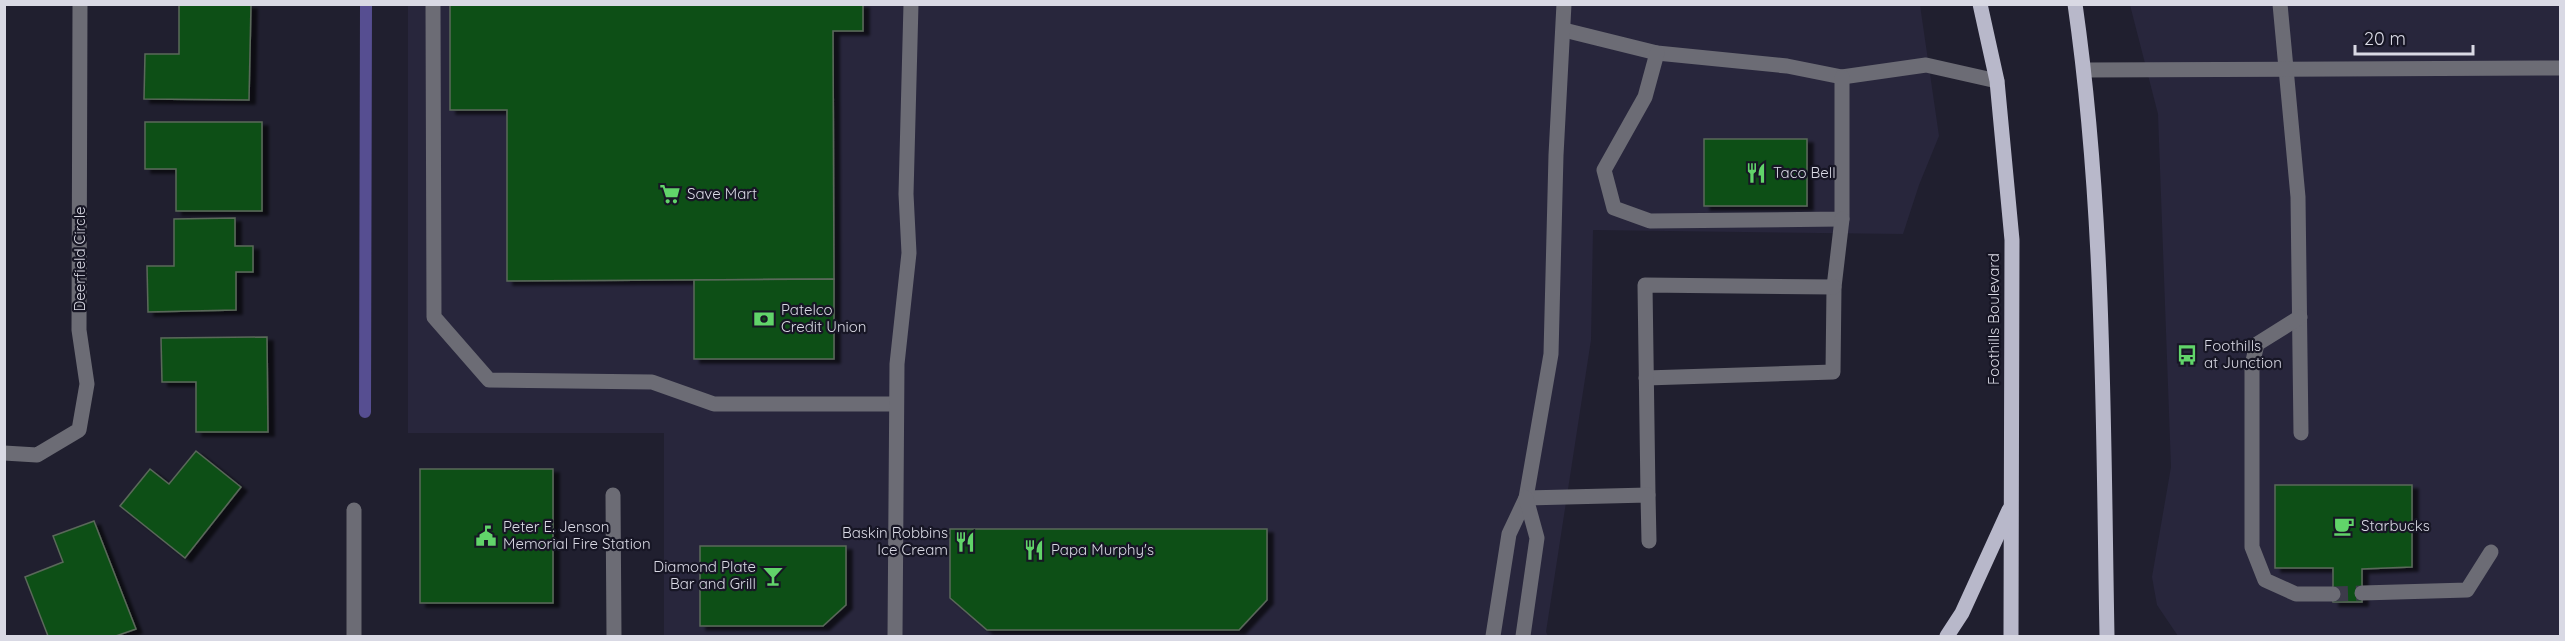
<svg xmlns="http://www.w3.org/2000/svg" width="2565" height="641" font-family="Quicksand,sans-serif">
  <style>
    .built { fill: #28263c }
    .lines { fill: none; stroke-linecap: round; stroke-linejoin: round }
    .stream { stroke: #564e91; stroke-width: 12 }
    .building { fill: #104f19; stroke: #5a695a; stroke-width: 1.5; filter: url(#shadow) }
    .minor-tunnel { stroke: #3c3b4a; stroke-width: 15; stroke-dasharray: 15 8; stroke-linecap: butt }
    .minor { stroke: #6c6c75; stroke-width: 15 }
    .major { stroke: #b8b8ca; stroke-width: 15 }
    .labels { text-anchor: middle; stroke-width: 4.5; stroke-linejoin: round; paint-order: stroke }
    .poi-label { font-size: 15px; fill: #d9d9e4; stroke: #171625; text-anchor: start }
    .street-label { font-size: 15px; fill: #d9d9e4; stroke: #171625 }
  </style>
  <defs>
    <filter id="shadow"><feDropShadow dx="6" dy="4" stdDeviation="1.5" flood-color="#0009"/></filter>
  </defs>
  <rect width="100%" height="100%" fill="#201f2f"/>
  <g class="built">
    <path d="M408,5h1512l19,131 -20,49 -16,49 -310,-4 -2,110 -45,292 2,4h-884v-203h-256z"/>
    <path d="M2130,5h430v631h-382l-21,-31 -5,-28 19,-110 -13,-353z"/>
  </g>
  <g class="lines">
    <path class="stream" d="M365,412l1,-408"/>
  </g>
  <g class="building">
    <path d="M450,4h413v27h-30l1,248 -327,2v-171h-57z"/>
    <path d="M179,5h72l-2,95 -105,-1 1,-45h34z"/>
    <path d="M145,122h117v89h-86v-42h-31z"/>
    <rect x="1704" y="139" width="103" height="67"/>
    <path d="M235,218v28h18v26h-17v38l-88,2 -1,-46h27v-47z"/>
    <path d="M834,279v80h-140v-79z"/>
    <path d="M267,337l1,95h-72v-50h-34l-1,-44z"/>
    <path d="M196,451l45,36 -56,71 -65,-52 30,-37 19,15z"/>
    <rect x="420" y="469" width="133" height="134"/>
    <path d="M2275,485h137v82l-50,2v33h-29v-34h-58z"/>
    <path d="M94,521l42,108 -20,7h-68l-23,-59 38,-15 -10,-26z"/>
    <path d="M950,529h317v71l-28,30h-252l-37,-32z"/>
    <path d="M700,546h146v59l-23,21h-123z"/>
  </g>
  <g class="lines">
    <path class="minor-tunnel" d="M2333,594l29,-1"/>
    <g class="minor">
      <path d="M433,4l1,313 55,63 163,2 62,22h182"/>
      <path d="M2280,4l18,193 3,236"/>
      <path d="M1564,30l93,23 130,13 55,11 84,-12 71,16"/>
      <path d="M1657,53l-12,44 -41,73 10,38 36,13 192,-2v-142"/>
      <path d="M2085,70l475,-2"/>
      <path d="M2300,317l-43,27 -5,21v182l13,33 31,14h37"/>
      <path d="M1646,378l187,-6 1,-85 8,-68"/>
      <path d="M4,453l33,2 42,-25 8,-46 -8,-54 1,-326"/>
      <path d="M613,495l1,141"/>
      <path d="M1648,495l-3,-210 189,2"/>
      <path d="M1526,498l122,-3 1,46"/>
      <path d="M354,510v126"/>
      <path d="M2362,593l105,-3 24,-38"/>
      <path d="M895,636l2,-272 12,-111 -3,-59 5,-190"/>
      <path d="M1493,636l16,-102 17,-36 25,-144 5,-199 8,-151"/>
      <path d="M1523,636l14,-98 -11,-40"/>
    </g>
    <g class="major">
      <path d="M1980,4l17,77 15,159 -1,396"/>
      <path d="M2075,4c30,209 28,422 32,632"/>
      <path d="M1947,636l15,-23 47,-103"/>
    </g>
  </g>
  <defs>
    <g id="restaurant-bare" transform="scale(1.62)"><path d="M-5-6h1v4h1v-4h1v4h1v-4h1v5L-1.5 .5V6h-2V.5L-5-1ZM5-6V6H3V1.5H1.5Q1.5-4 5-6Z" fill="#61d46a" stroke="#171625" stroke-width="2.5" paint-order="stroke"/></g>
    <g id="supermarket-bare" transform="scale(1.62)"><path d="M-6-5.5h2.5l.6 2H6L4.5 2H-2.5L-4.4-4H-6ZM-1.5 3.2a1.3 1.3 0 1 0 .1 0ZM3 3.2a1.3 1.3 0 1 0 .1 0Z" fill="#61d46a" stroke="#171625" stroke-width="2.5" paint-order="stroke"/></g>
    <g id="bank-bare" transform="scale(1.62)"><path d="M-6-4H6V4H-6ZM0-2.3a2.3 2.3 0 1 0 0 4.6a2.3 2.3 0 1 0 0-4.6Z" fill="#61d46a" stroke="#171625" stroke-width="2.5" paint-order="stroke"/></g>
    <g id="bus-bare" transform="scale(1.62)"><path d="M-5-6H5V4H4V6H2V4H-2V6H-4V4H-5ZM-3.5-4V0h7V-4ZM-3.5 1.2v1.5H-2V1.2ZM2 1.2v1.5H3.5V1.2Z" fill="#61d46a" stroke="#171625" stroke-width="2.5" paint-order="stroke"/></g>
    <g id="cafe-bare" transform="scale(1.62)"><path d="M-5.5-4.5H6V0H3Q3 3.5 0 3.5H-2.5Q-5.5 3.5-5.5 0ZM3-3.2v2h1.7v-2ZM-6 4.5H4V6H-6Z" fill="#61d46a" stroke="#171625" stroke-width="2.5" paint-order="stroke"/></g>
    <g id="civic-bare" transform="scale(1.62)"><path d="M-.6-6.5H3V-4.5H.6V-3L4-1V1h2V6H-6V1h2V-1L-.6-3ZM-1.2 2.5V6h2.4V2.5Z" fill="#61d46a" stroke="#171625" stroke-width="2.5" paint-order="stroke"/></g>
    <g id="bar-bare" transform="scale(1.62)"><path d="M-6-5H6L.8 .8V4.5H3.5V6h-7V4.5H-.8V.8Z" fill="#61d46a" stroke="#171625" stroke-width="2.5" paint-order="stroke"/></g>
  </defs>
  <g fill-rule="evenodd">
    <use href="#restaurant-bare" x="1756" y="173"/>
    <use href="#supermarket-bare" x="670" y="194"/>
    <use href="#bank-bare" x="764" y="319"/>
    <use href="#bus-bare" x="2187" y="355"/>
    <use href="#cafe-bare" x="2344" y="526"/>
    <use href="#civic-bare" x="486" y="536"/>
    <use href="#restaurant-bare" x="965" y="542"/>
    <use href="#restaurant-bare" x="1034" y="550"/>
    <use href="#bar-bare" x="773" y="576"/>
  </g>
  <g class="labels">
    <g class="poi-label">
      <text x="1773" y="178">Taco Bell</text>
      <text x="687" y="199">Save Mart</text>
      <text x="781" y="315">Patelco<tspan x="781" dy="17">Credit Union</tspan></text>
      <text x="2204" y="351">Foothills<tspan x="2204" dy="17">at Junction</tspan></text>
      <text x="2361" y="531">Starbucks</text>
      <text x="503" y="532">Peter E. Jenson<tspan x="503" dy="17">Memorial Fire Station</tspan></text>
      <text x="948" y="538" text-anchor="end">Baskin Robbins<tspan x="948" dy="17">Ice Cream</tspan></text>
      <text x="1051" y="555">Papa Murphy's</text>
      <text x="756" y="572" text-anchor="end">Diamond Plate<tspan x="756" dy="17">Bar and Grill</tspan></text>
    </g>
    <g class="street-label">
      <text transform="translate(80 259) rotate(-90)" y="5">Deerfield Circle</text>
      <text transform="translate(1994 319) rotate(-90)" y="5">Foothills Boulevard</text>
    </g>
  </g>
  <rect width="2565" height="641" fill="none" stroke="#d9d9e4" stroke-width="12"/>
  <path d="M2355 45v9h118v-9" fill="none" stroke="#d9d9e4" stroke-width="3"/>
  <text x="2364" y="45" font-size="18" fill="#d9d9e4" stroke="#171625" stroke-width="4.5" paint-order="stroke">20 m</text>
</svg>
